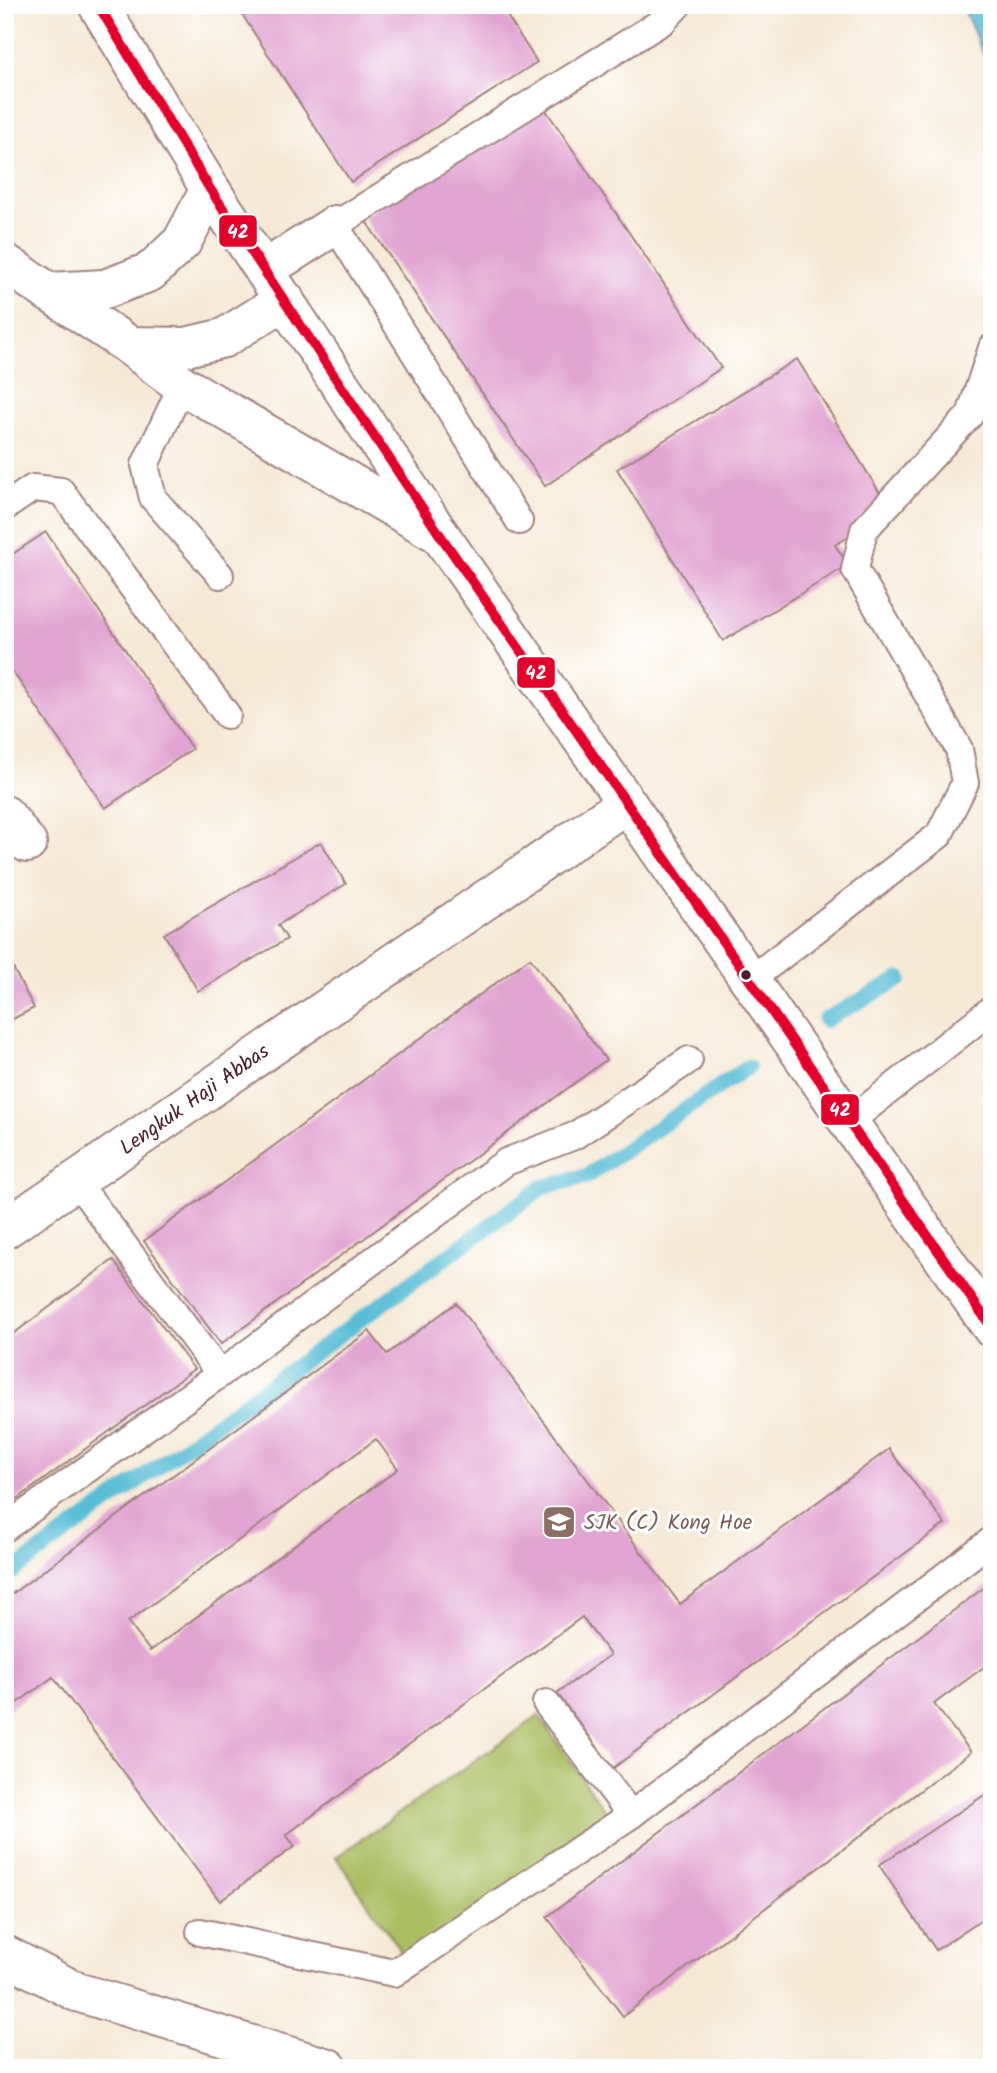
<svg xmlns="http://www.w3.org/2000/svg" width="997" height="2073" font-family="Kalam,sans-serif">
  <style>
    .green { fill: #aabd60; stroke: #7a6e46; stroke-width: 2 }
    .water { fill: #58bed6; stroke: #516e80; stroke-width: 2 }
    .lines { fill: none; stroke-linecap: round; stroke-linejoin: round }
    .stream { stroke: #58bed6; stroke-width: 16 }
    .building { fill: #e1a4d3; fill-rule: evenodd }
    .service-casing { stroke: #a08480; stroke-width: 30 }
    .minor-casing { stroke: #a08480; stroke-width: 42 }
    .tertiary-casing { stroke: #a08480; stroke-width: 42 }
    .trunk-casing { stroke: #a08480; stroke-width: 42 }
    .service { stroke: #fff; stroke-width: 26 }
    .minor { stroke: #fff; stroke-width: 38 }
    .tertiary { stroke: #fff; stroke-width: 38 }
    .trunk { stroke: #fff; stroke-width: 38 }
    .bus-1-casing { stroke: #fff; stroke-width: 16 }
    .bus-1 { stroke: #e4002b; stroke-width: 10 }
    .bus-dot { fill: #4a1f2b; stroke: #fff; stroke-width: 2.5 }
    .labels { text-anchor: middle; stroke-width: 6; stroke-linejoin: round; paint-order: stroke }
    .street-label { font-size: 21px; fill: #4a1f2b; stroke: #fff }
    .education-label { font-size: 21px; fill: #785e54; stroke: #fff; text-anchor: start }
    .line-badge { stroke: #fff; stroke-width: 2.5 }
    .badge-label { font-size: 19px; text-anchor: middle; font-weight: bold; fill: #fff }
  </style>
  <rect width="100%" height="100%" fill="#fff"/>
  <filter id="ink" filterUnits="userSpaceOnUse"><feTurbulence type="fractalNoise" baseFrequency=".0143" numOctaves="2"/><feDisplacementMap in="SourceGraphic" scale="14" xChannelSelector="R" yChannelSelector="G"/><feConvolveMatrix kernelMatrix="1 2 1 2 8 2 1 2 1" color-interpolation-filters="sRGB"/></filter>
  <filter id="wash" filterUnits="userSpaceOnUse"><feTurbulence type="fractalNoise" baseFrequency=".00686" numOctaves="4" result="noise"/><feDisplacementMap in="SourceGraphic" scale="28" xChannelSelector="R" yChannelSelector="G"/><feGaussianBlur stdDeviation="1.57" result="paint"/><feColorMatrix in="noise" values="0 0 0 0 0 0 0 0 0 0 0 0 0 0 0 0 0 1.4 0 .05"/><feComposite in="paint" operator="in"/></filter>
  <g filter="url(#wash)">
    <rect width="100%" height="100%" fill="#f6e9d4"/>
    <path class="green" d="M539,1716l71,102 -204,141 -70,-102z"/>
    <path class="water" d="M962,5h30v69z"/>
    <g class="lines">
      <g class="stream">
        <path d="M825,1020l75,-41"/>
        <path d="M5,1577l538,-390 44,-11 161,-109"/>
      </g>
    </g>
    <g id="blocks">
      <g class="building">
        <path d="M236,5h264l37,57 -186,120z"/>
        <path d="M539,100l182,268 -176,118 -182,-269z"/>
        <path d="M797,359l94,152 -56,34 13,20 -125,76 -106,-172z"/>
        <path d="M46,532l146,217 -87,59 -100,-148v-101z"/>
        <path d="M321,842l25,42 -68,41 9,14 -89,52 -34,-57z"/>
        <path d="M5,953l29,55 -29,15z"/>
        <path d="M530,958l76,102 -385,284 -77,-103z"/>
        <path d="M113,1260l81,109 -189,139v-168z"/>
        <path d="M456,1303l224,301 209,-155 56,75 -332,244 -56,-75 53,-38 -28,-38 -296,218 9,11 -75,55 -167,-224 -48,35v-113l364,-268 18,23zM376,1439l22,30 -248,182 -22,-29z"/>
        <path d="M986,1586l6,7v68l-58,43 37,48 -348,264 -76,-99z"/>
        <path d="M992,1790v122l-56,38 -57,-85z"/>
      </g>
    </g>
  </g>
  <g filter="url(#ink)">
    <use href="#blocks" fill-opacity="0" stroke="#a08480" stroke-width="2"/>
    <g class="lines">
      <g class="service-casing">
        <g id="service">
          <path d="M182,385l-37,80 8,33 67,77"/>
          <path d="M5,507l28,-19 28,3 166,224"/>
          <path d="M519,521l-184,-296 328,-204 15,-16"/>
          <path d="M750,980l189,-145 26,-52 -6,-34 -104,-180 9,-39 106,-115 22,-67"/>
          <path d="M849,1122l143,-113"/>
          <path d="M220,1374l286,-212 68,-26 115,-76"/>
          <path d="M5,1528l215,-154 -144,-193"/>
          <path d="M546,1703l85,112"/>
          <path d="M200,1932l194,41 237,-158 361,-275"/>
        </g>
      </g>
      <g class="minor-casing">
        <g id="minor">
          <path d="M264,270l71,-45"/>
          <path d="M5,815l22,28"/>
          <path d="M5,1229l622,-426"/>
        </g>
      </g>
      <g class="tertiary-casing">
        <g id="tertiary">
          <path d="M98,5l112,184 230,346 552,793"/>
          <path d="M5,263l125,83 52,39 250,145"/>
          <path d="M48,292l57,-3 45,-17 32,-30 28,-53"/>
          <path d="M130,346l56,1 38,-9 61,-38"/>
        </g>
      </g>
      <g class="trunk-casing">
        <path id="trunk" d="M5,1955l72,37 251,76"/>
      </g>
      <use href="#service" class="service"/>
      <use href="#minor" class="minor"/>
      <use href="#tertiary" class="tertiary"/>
      <use href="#trunk" class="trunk"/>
      <g class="bus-1-casing">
        <path id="bus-1" d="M98,5l112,184 230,346 552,793"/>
      </g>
      <use href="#bus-1" class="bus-1"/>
    </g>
  </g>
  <defs>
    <g id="school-square" transform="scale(1.75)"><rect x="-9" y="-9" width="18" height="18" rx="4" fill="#8d6e63" stroke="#fff"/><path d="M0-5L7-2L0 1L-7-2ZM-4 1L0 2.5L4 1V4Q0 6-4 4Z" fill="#fff"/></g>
  </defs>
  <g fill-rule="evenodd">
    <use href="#school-square" x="559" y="1522"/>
  </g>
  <circle class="bus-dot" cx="746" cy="975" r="6"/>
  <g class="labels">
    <g class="street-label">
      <text transform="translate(194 1099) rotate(-35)" y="7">Lengkuk Haji Abbas</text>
    </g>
    <g class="education-label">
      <text x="584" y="1529">SJK (C) Kong Hoe</text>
    </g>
  </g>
  <g class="line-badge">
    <rect x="218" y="214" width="40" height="34" rx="7" fill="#e4002b"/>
    <rect x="516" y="656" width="40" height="33" rx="7" fill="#e4002b"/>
    <rect x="820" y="1093" width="40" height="33" rx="7" fill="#e4002b"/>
  </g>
  <g class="badge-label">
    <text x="238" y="238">42</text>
    <text x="536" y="679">42</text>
    <text x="840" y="1116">42</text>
  </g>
  <rect width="997" height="2073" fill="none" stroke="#fff" stroke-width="28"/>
</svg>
